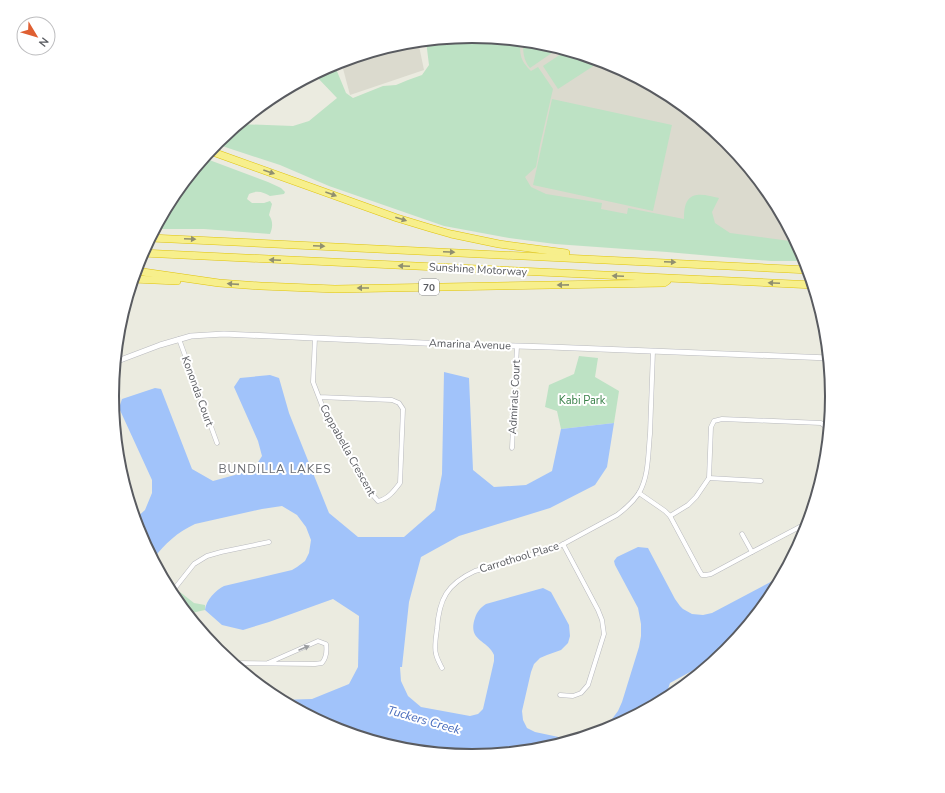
<svg xmlns="http://www.w3.org/2000/svg" width="945" height="793" font-family="'Nunito Sans',sans-serif">
  <style>
    .education { fill: #dbdace }
    .green { fill: #bde2c4 }
    .water { fill: #a1c3fa }
    .lines { fill: none; stroke-linecap: round; stroke-linejoin: round }
    .minor-casing { stroke: #b8b9be; stroke-width: 5 }
    .tertiary-casing { stroke: #b8b9be; stroke-width: 6 }
    .motorway-casing { stroke: #dfc30c; stroke-width: 8 }
    .minor { stroke: #fff; stroke-width: 4 }
    .tertiary { stroke: #fff; stroke-width: 5 }
    .motorway { stroke: #f7ef8c; stroke-width: 7 }
    .oneway { fill: #908f6f }
    .oneway2 { fill: #9b9da0 }
    .labels { text-anchor: middle; stroke-width: 4; stroke-linejoin: round; paint-order: stroke }
    .shield { fill: #fff; stroke: #8b8c90; stroke-width: 1 }
    .shield-label { font-size: 10px; font-weight: bold; fill: #595b60 }
    .street-label { font-size: 11px; fill: #595b60; stroke: #fff }
    .park-label { font-size: 11px; fill: #388048; stroke: #fff }
    .neighbourhood-label { font-size: 12px; letter-spacing: 1px; fill: #6a6d72; stroke: #fff }
    .water-label { font-size: 12px; font-style: italic; fill: #466abb; stroke: #fff }
    .rim { fill: none; stroke: #595b60; stroke-width: 2 }
  </style>
  <rect width="100%" height="100%" fill="#ebebe0"/>
  <g class="education">
    <path d="M505,39l38,4 68,21 62,33 55,45 44,54 27,51 -301,-53z"/>
    <path d="M418,41l6,29 -74,25 -9,-34 61,-18z"/>
  </g>
  <g class="green">
    <path d="M473,36l47,5c0,14 0,19 11,30l7,-4 15,22 -13,56 -4,22 -11,10 6,10 15,7 56,9 -1,6 26,5 1,-6 56,11c0,-5 0,-14 4,-19 7,-9 21,-4 31,-2l-7,14 3,11 15,10 60,8 6,-1 10,21h-35l-59,-5 -45,-4 -112,-8 -46,-6 -65,-12 -115,-40 -49,-21 -64,-21 22,-20 55,2 16,-5 28,-23 -23,-24 20,-10 12,29 7,5 30,-12 13,-1 12,-5 14,-5 7,-10 -3,-24z"/>
    <path d="M523,41l20,2 16,5 -29,20c-7,-8 -7,-17 -7,-27z"/>
    <path d="M567,50l23,7 5,8 -37,24 -15,-23z"/>
    <path d="M552,99l120,26 -19,86 -120,-26z"/>
    <path d="M204,158l64,24 13,6 4,4 -1,2 -14,2c-7,-4 -13,-6 -21,-2l-2,5 5,4h12l6,-2 2,3 -3,11c4,6 4,12 1,19l-66,-5h-49l18,-33z"/>
    <path d="M579,356l19,2 -3,19 24,14 -5,32 -53,6 -4,-18 -12,-4 4,-22 25,-11z"/>
    <path d="M180,592l14,11 11,2v5l-18,4 -13,-15z"/>
  </g>
  <path class="water" d="M444,372l25,6 4,92 21,17 32,-2 26,-14 9,-42 53,-6 -7,44 -12,18 -45,23 -91,28 -38,21 -12,45 -7,65h-2l1,14 7,15 13,11 49,9 8,-2 5,-5 11,-48c0,-1 0,-6 0,-6 -6,-15 -27,-14 -19,-37 2,-6 5,-10 11,-14l57,-16 8,4 18,33 1,11 -2,7 -7,7 -14,5 -7,3 -6,6 -3,8 -9,39 1,9 4,8 8,4 33,7 15,-1 21,-13 8,-6 6,-8 4,-9 17,-55 2,-11v-12l-3,-16 -23,-43 -1,-4 3,-4 21,-10 10,1 27,51 5,7 3,3 9,5 11,1 9,-2 72,-38 -12,22 -44,54 -58,32 -6,18 -54,29 -67,20 -71,7 -70,-7 -68,-21 -55,-29 33,-1 37,-15 9,-17 1,-51 -26,-17 -64,23 -26,8 -21,-5 -17,-15c1,-10 11,-20 19,-24l68,-16 5,-3 8,-6 4,-8 2,-13 -5,-13 -9,-12 -15,-9 -20,3 -67,15c-19,9 -29,19 -42,35l-14,-25 -4,-15 10,-9 7,-17v-13l-33,-72 3,-9 33,-11 6,1 31,80 21,12 40,-11 9,-14 -4,-15 -24,-54 6,-9 30,-3 9,3 10,35 40,100 29,24h46l31,-27 7,-36z"/>
  <g class="lines">
    <g class="minor-casing">
      <g id="minor">
        <path d="M315,338l-2,44 12,31 47,81 6,7c10,-2 16,-10 22,-18l3,-74 -4,-6 -7,-3 -73,-3"/>
        <path d="M179,339l38,104"/>
        <path d="M117,350l3,10"/>
        <path d="M512,448l5,-102"/>
        <path d="M709,478l52,3"/>
        <path d="M639,493l26,18 5,5 29,54 3,5h4l5,-1 41,-22 57,-30"/>
        <path d="M670,516l18,-11 8,-8 13,-19 2,-51 3,-6 8,-2 99,4 5,4 2,7 -1,19"/>
        <path d="M742,534l10,18"/>
        <path d="M171,593l23,-29 13,-8 14,-4 48,-10"/>
        <path d="M232,663l83,1 7,-1c5,-6 5,-12 4,-19l-8,-3 -50,22"/>
        <path d="M442,668c-2,-4 -5,-9 -6,-14 -2,-6 0,-18 1,-25 2,-30 10,-45 38,-58l81,-23 61,-33c8,-6 16,-13 22,-22 10,-17 9,-40 11,-59 1,-28 2,-55 3,-83"/>
        <path d="M560,695l13,1 8,-3 7,-8 16,-51 -2,-14 -4,-10 -35,-66"/>
      </g>
    </g>
    <g class="tertiary-casing">
      <path id="tertiary" d="M115,362l45,-17 31,-9 33,-2 221,10 105,3 279,11"/>
    </g>
    <g class="motorway-casing">
      <g id="motorway">
        <path d="M210,151l187,67 33,10 21,6 48,10 67,9"/>
        <path d="M151,238l658,32"/>
        <path d="M142,253l672,32"/>
        <path d="M136,271l83,12 42,3 74,3 329,-6 3,-2"/>
        <path d="M133,279l44,2"/>
      </g>
    </g>
    <use href="#minor" class="minor"/>
    <use href="#tertiary" class="tertiary"/>
    <use href="#motorway" class="motorway"/>
  </g>
  <defs><path id="oneway-solid" d="M-6-.8H1V-3.2L6.5 0L1 3.2V.8H-6Z"/></defs>
  <g class="oneway">
    <use href="#oneway-solid" transform="translate(269 172) rotate(19)"/>
    <use href="#oneway-solid" transform="translate(331 194) rotate(20)"/>
    <use href="#oneway-solid" transform="translate(401 219) rotate(18)"/>
    <use href="#oneway-solid" transform="translate(190 239) rotate(3)"/>
    <use href="#oneway-solid" transform="translate(319 246) rotate(3)"/>
    <use href="#oneway-solid" transform="translate(449 252) rotate(3)"/>
    <use href="#oneway-solid" transform="translate(275 260) rotate(-177)"/>
    <use href="#oneway-solid" transform="translate(670 262) rotate(3)"/>
    <use href="#oneway-solid" transform="translate(404 266) rotate(-177)"/>
    <use href="#oneway-solid" transform="translate(618 276) rotate(-177)"/>
    <use href="#oneway-solid" transform="translate(774 283) rotate(-177)"/>
    <use href="#oneway-solid" transform="translate(233 284) rotate(-176)"/>
    <use href="#oneway-solid" transform="translate(563 285) rotate(179)"/>
    <use href="#oneway-solid" transform="translate(363 288) rotate(180)"/>
  </g>
  <use class="oneway2" href="#oneway-solid" transform="translate(304 648) rotate(-23)"/>
  <g class="labels">
    <rect class="shield" x="419" y="279" width="20" height="16" rx="3"/>
    <g class="shield-label">
      <text x="429" y="291">70</text>
    </g>
    <g class="street-label">
      <text transform="translate(478 269) rotate(3)" y="4">Sunshine Motorway</text>
      <text transform="translate(470 344) rotate(2)" y="4">Amarina Avenue</text>
      <text transform="translate(198 391) rotate(70)" y="4">Kononda Court</text>
      <text transform="translate(514 397) rotate(-87)" y="4">Admirals Court</text>
      <text transform="translate(348 450) rotate(61)" y="4">Coppabella Crescent</text>
      <text transform="translate(519 557) rotate(-17)" y="4">Carrothool Place</text>
    </g>
    <g class="park-label">
      <text x="582" y="404">Kabi Park</text>
    </g>
    <g class="neighbourhood-label">
      <text x="275" y="473">BUNDILLA LAKES</text>
    </g>
    <g class="water-label">
      <text transform="translate(424 720) rotate(16)" y="4">Tuckers Creek</text>
    </g>
  </g>
  <path d="M0 0H945V793H0ZM119 396a353 353 0 1 1 706 0a353 353 0 1 1-706 0Z" fill="#fff" fill-rule="evenodd"/>
  <path class="rim" d="M119 396a353 353 0 1 1 706 0a353 353 0 1 1-706 0Z"/>
  <g transform="translate(36 36) rotate(128)"><circle r="19" fill="#ffffff" stroke="#bdbdbf"/>
  <path d="M0-3L7 15L0 10L-7 15Z" fill="#df5f32"/>
  <text y="-6" font-size="11" font-weight="bold" text-anchor="middle" fill="#595b60">N</text>
  </g>
</svg>
